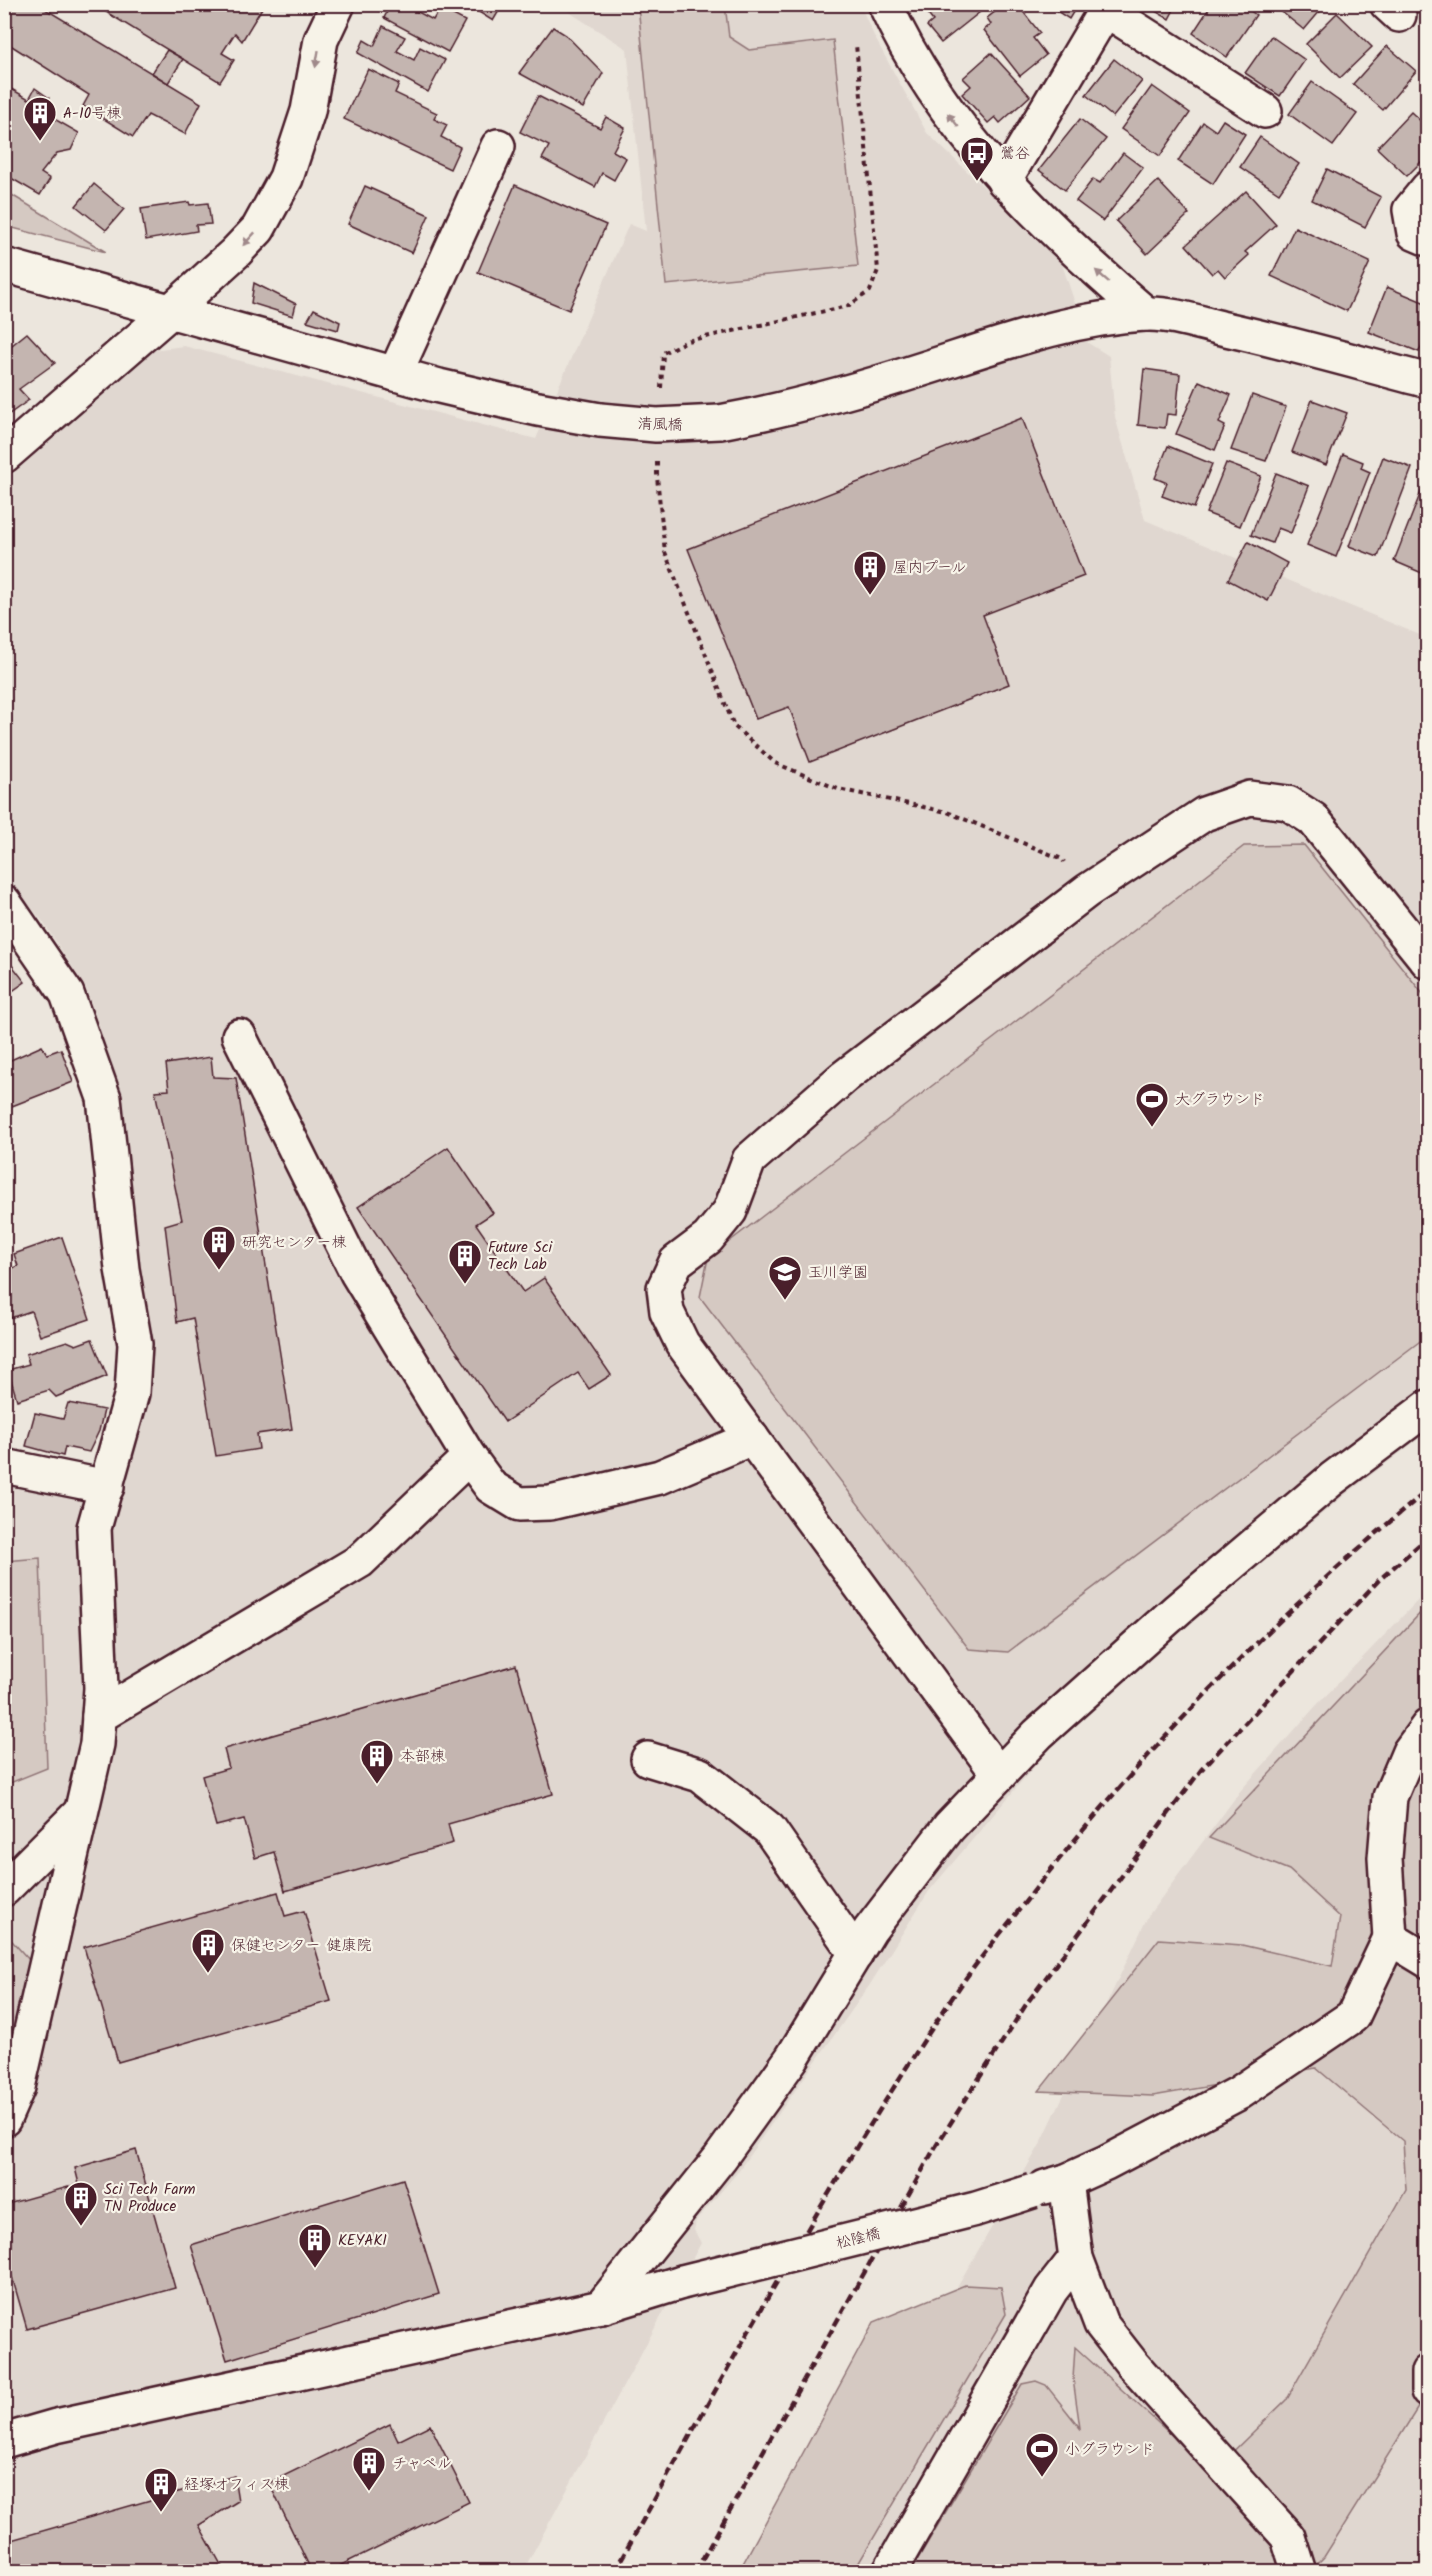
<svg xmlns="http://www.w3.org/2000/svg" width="1432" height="2576" font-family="Kalam,'Klee One',sans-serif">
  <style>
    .built { fill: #e0d7d0 }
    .green { fill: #d5c9c2; stroke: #907476; stroke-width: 1.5 }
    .building { fill: #c4b5b0; stroke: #4a1f2b; stroke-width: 1.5 }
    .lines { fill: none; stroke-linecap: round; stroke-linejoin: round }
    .minor-casing { stroke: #4a1f2b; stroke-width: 38 }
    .path { stroke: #4a1f2b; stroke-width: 4; stroke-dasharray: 4.5 4.5; stroke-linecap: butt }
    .minor { stroke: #f7f3e8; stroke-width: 33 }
    .rail { stroke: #4a1f2b; stroke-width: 4.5; stroke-dasharray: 9 4.5; stroke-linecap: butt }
    .minor-bridge-casing { stroke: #4a1f2b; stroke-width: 38; stroke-linecap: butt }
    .minor-bridge { stroke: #f7f3e8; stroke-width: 33 }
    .oneway { fill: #a0898a }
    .labels { text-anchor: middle; stroke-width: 4.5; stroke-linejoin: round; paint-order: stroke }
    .poi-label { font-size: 15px; fill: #4a1f2b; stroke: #f7f3e8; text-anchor: start }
    .street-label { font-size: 15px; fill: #4a1f2b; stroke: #f7f3e8 }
  </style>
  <rect width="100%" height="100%" fill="#ece6dd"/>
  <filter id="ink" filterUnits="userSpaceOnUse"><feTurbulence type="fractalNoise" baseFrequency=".0167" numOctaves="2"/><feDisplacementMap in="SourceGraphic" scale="12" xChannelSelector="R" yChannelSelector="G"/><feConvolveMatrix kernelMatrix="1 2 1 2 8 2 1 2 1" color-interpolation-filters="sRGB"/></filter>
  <g filter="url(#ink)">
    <g class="built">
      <path d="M558,5h302l15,33 52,95 134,128 27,82 21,13 6,61 30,103 282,118v794l-81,62 -137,113 -160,142 -120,142 -60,95 -133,188 -40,47 -2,9 7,13 -178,328h-518v-1088l111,22 21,-239 -16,-176 -35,-102 -43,-66 -38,-47 -1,-393 149,-132 31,-4 352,93 93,-215 17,7 -19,-182z"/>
      <path d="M1427,1591v980l-637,1 251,-429 107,-227 93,-126 74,-83z"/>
    </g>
    <g class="green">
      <path d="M638,5h87l4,32 20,13 84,-10 25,226 -192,19z"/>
      <path d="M5,191l101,61 -101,-26z"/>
      <path d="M1304,845l123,154v337l-419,316 -39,-3 -269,-352 8,-39 536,-412z"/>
      <path d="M40,1558l7,210 -42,17v-224z"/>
      <path d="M1427,1606v787l-103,164 -14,14 -400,1 112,-188 14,-3 10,4 34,43 -7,-49 2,-32 137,125 74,-72 120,-210 -3,-49 -87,-73 -163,28 -114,-5 120,-152 83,6 90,21 8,-49 -51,-47 -80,-32z"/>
      <path d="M4,1932l26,29 -21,86 -4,5z"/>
      <path d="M965,2285l36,2 5,27 -152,257h-115l135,-249z"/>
    </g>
    <g class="building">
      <path d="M4,4h33l164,99 -16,31 -37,-19 -15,22 -50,-31 6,-11 -85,-54z"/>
      <path d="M93,4h162l7,4 -20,33 -7,-8 -13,20 12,7 -14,22z"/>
      <path d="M383,4h37l-4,7 17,9 7,-12 25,13 -17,31 -64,-34 4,-8z"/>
      <path d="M466,4h37l-10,17z"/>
      <path d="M926,4h64l-49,39 -14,-17 6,-5 -11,-14z"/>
      <path d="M1013,4h4l23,29 -7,5 13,17 -26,21 -36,-46 7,-6 -4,-6 17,-13 3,4z"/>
      <path d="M1046,4h32l-9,15z"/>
      <path d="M1143,4h34l-8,15z"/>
      <path d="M1212,4h29l15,11 -29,42 -34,-24z"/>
      <path d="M1272,4h54l-22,26z"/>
      <path d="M1428,4v15l-9,-8z"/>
      <path d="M1337,13l35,34 -32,31 -34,-34z"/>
      <path d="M383,26l22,11 -8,14 17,9 6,-13 25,13 -17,32 -70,-39 6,-13 10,6z"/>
      <path d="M553,27l13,8 37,38 -20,35 -64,-35z"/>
      <path d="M1271,36l34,24 -25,36 -35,-23z"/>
      <path d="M1387,46l29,25 -33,39 -30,-26z"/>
      <path d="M167,50l16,9 -15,24 -16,-10z"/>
      <path d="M991,53l39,43 -30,27 -5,-6 -7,6 -26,-29 9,-8 -8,-8z"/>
      <path d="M1114,59l28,22 -29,36 -27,-22z"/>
      <path d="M368,69l31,15 -4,9 42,20 -3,6 13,6 -6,12 19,10 -10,22 -106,-50z"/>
      <path d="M1312,82l45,32 -24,32 -44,-32z"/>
      <path d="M4,85l25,14 6,-11 14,10 -7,14 37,21 -8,17 -14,3 -16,20 9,6 -10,16 -36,-21z"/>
      <path d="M1152,86l38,27 -30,43 -39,-27z"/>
      <path d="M538,96l62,32 6,-11 19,11 -12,23 13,7 -12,22 -12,-7 -7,14 -53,-28 7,-13 -29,-14z"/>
      <path d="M1411,112l17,16v27l-21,21 -30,-28z"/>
      <path d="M1080,119l26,20 -41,51 -26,-20z"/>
      <path d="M1223,120l22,14 -32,50 -35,-23 25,-39 13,9z"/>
      <path d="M1260,137l39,27 -20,29 -39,-26z"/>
      <path d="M1123,153l20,15 -40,53 -27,-20 17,-22 7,4z"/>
      <path d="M1327,169l54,28 -16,30 -53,-27z"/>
      <path d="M1158,181l31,33 -42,40 -31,-33z"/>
      <path d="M94,184l30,25 -18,21 -30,-24z"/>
      <path d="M515,185l91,40 -37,85 -91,-38z"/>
      <path d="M365,186l64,29 -17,38 -64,-29z"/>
      <path d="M1246,191l30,33 -31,28 4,3 -24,22 -7,-8 -6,5 -26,-29z"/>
      <path d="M189,202l1,3 18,-2 3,21 -15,1 1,6 -51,9 -5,-31z"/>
      <path d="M1295,227l75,35 -23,49 -76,-35z"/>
      <path d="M254,283l42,21 -3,12 -42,-13z"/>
      <path d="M1387,287l41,17v26l-9,22 -50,-20z"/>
      <path d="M314,309l26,13 -2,8 -31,-9z"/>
      <path d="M27,333l28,30 -36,26 10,11 -24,17 -1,-80 8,8z"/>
      <path d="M1144,369l36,5 -4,41 -9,-1 -2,14 -27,-3z"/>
      <path d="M1199,381l32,14 -12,28 6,3 -10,24 -39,-16z"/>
      <path d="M1252,395l34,12 -20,54 -35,-11z"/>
      <path d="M1312,400l35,13 -21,52 -34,-13z"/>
      <path d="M1022,418l62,158 -101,39 26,69 -199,78 -21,-55 -33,12 -68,-170z"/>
      <path d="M1168,446l44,18 -18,44 -32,-12 5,-13 -12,-5z"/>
      <path d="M1343,454l20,8 -2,6 9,4 -34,85 -29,-12z"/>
      <path d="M1383,457l29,11 -34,89 -29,-11z"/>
      <path d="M1226,463l35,13 -21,50 -34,-13z"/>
      <path d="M1276,473l33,13 -18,47 -13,-5 -6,15 -21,-8z"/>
      <path d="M1428,474v85l-6,14 -28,-12z"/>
      <path d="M1248,542l39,21 -19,38 -40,-21z"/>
      <path d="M4,955l21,27 -21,15z"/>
      <path d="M42,1046l5,8 14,-5 12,33 -66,26 -3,-5v-40z"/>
      <path d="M211,1057l2,20 23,1 56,351 -35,5 2,15 -43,7 -23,-138 -16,4 -12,-97 17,-5 -27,-129 14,-1 -3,-26z"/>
      <path d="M448,1147l45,66 -17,11 47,68 21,-14 67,97 -22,14 -11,-16 -73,49 -147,-215z"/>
      <path d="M62,1237l28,82 -50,17 -9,-25 -27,9v-49l14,-5 -4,-12z"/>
      <path d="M92,1339l15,37 -51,21 -7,-7 -32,10 -9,-30 21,-6 -3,-10 41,-13 9,4z"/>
      <path d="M68,1403l36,7 -5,21 -10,21 -24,-5 -2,9 -37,-10 9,-33 28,6z"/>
      <path d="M516,1665l37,129 -105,30 5,19 -168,48 -11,-39 -19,6 -11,-39 -28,7 -14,-50 27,-8 -5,-19z"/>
      <path d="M278,1892l7,24 19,-5 27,90 -213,61 -34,-115z"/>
      <path d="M136,2150l39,138 -148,41 -23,-80v-44l75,-21 -4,-16z"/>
      <path d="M403,2179l36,115 -212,66 -36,-115z"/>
      <path d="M390,2424l8,17 32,-16 39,77 -142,70h-15l-43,-89z"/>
      <path d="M234,2476l4,25 -39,24 26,47h-221v-30z"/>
    </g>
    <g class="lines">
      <g class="minor-casing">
        <g id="minor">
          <path d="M885,4c57,126 158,221 261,310"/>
          <path d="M1387,4l12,11"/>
          <path d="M1106,10l159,101"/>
          <path d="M1004,181l105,-177"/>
          <path d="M1428,188l-18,22 4,23 14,6"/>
          <path d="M4,265l435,121 99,23 62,11"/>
          <path d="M395,374l103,-228"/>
          <path d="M720,422c70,-13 138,-32 206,-54 72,-23 144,-50 219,-54 26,-1 52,8 76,14 69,15 138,35 207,53"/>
          <path d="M4,456l167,-145 64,-58 23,-24 28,-51 22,-67 13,-71 17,-36"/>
          <path d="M4,902l63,92 37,104 18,171 13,75 -3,49 -38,135 7,160 -4,56 -79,343 -14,32"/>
          <path d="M239,1036l118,237 112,184 22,30 28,17 31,-1 110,-26 92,-39"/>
          <path d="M4,1466l103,21"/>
          <path d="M99,1716l261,-155 109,-104"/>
          <path d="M1428,1726l-19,26 -19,45 -5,61 5,80 38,23"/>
          <path d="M648,1759l52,16 69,54 87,125"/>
          <path d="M999,1775l-317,-432 -15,-31 -3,-24 12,-26 32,-24 22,-27 19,-51 95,-83 243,-186 117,-77 46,-16 38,5 25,16 115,143"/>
          <path d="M4,1889l76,-76"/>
          <path d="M1066,2181l10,77 25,66 32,41 155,172 11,35"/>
          <path d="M1045,2187l21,-6 40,-18 133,-70 114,-77 37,-78"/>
          <path d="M601,2307l119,-149 72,-100 78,-128 79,-103 89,-93 140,-125 154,-130 96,-72"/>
          <path d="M1428,2372v19"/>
          <path d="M4,2441l52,-15 545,-119 81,-25"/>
          <path d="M889,2572l162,-282 25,-32"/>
        </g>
      </g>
      <g class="path">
        <path d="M661,388l2,-35 24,-12 161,-35 22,-15 8,-21 -22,-225"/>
        <path d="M657,462v15l8,75 69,174 41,37 63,26 109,23 115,47 2,3"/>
      </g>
      <use href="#minor" class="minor"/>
      <g class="rail">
        <path d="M614,2572c112,-200 220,-401 349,-590 20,-28 42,-54 63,-81 118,-152 253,-289 402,-411"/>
        <path d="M695,2572l241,-426 91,-143 174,-233 178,-190 49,-43"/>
      </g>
      <g class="minor-bridge-casing">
        <g id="minor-bridge">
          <path d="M600,420l56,5 64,-3"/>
          <path d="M682,2282l294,-73 57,-18"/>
        </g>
      </g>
      <use href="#minor-bridge" class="minor-bridge"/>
    </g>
    <defs><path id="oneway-solid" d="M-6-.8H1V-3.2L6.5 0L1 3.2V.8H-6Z" transform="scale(1.5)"/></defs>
    <g class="oneway">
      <use href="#oneway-solid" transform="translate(317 59) rotate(100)"/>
      <use href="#oneway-solid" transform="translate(953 120) rotate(-129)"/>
      <use href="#oneway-solid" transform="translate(249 239) rotate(133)"/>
      <use href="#oneway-solid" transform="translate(1102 276) rotate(-139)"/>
    </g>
  </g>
  <defs>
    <g id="building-pin" transform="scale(1.725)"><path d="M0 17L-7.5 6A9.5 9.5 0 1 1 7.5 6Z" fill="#4a1f2b" stroke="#f7f3e8"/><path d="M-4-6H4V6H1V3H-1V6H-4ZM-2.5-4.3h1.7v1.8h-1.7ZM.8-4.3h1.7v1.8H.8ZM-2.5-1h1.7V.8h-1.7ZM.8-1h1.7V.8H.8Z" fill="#fff"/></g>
    <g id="bus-pin" transform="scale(1.725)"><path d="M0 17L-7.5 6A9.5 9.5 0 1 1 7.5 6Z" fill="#4a1f2b" stroke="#f7f3e8"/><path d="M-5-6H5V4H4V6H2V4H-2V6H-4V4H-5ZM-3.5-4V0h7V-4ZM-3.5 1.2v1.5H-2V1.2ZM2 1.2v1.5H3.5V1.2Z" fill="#fff"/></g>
    <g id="stadium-pin" transform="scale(1.725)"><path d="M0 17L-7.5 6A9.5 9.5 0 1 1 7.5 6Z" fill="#4a1f2b" stroke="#f7f3e8"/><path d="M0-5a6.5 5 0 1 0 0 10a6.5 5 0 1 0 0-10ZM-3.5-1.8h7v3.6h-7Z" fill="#fff"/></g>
    <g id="university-pin" transform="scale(1.725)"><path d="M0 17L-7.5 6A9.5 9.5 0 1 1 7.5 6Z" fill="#4a1f2b" stroke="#f7f3e8"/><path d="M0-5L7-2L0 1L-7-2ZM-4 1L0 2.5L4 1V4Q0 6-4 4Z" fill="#fff"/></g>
  </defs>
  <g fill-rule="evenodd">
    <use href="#building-pin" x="40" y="113"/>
    <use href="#bus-pin" x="977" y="153"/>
    <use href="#building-pin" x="870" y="567"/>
    <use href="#stadium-pin" x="1152" y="1099"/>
    <use href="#building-pin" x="219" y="1242"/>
    <use href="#building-pin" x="465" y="1256"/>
    <use href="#university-pin" x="785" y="1272"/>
    <use href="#building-pin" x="377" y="1756"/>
    <use href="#building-pin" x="208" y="1945"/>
    <use href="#building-pin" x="81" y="2198"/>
    <use href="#building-pin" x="315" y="2240"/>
    <use href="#stadium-pin" x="1042" y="2449"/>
    <use href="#building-pin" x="369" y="2463"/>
    <use href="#building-pin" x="161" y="2484"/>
  </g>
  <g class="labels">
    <g class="poi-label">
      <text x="63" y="118">A-10号棟</text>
      <text x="1000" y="158">鶯谷</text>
      <text x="893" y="572">屋内プール</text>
      <text x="1175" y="1104">大グラウンド</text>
      <text x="242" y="1247">研究センター棟</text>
      <text x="488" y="1252">Future Sci<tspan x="488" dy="17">Tech Lab</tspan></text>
      <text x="808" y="1277">玉川学園</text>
      <text x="400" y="1761">本部棟</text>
      <text x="231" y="1950">保健センター 健康院</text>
      <text x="104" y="2194">Sci Tech Farm<tspan x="104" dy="17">TN Produce</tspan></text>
      <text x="338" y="2245">KEYAKI</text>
      <text x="1065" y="2454">小グラウンド</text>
      <text x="392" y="2468">チャペル</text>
      <text x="184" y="2489">経塚オフィス棟</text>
    </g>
    <g class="street-label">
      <text transform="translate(660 424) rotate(1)" y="5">清風橋</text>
      <text transform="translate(858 2238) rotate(-14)" y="5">松陰橋</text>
    </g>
  </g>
  <rect width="1432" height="2576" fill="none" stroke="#f7f3e8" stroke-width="24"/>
  <rect x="12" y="12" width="1408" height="2552" fill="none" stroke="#4a1f2b" stroke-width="2" filter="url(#ink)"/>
</svg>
